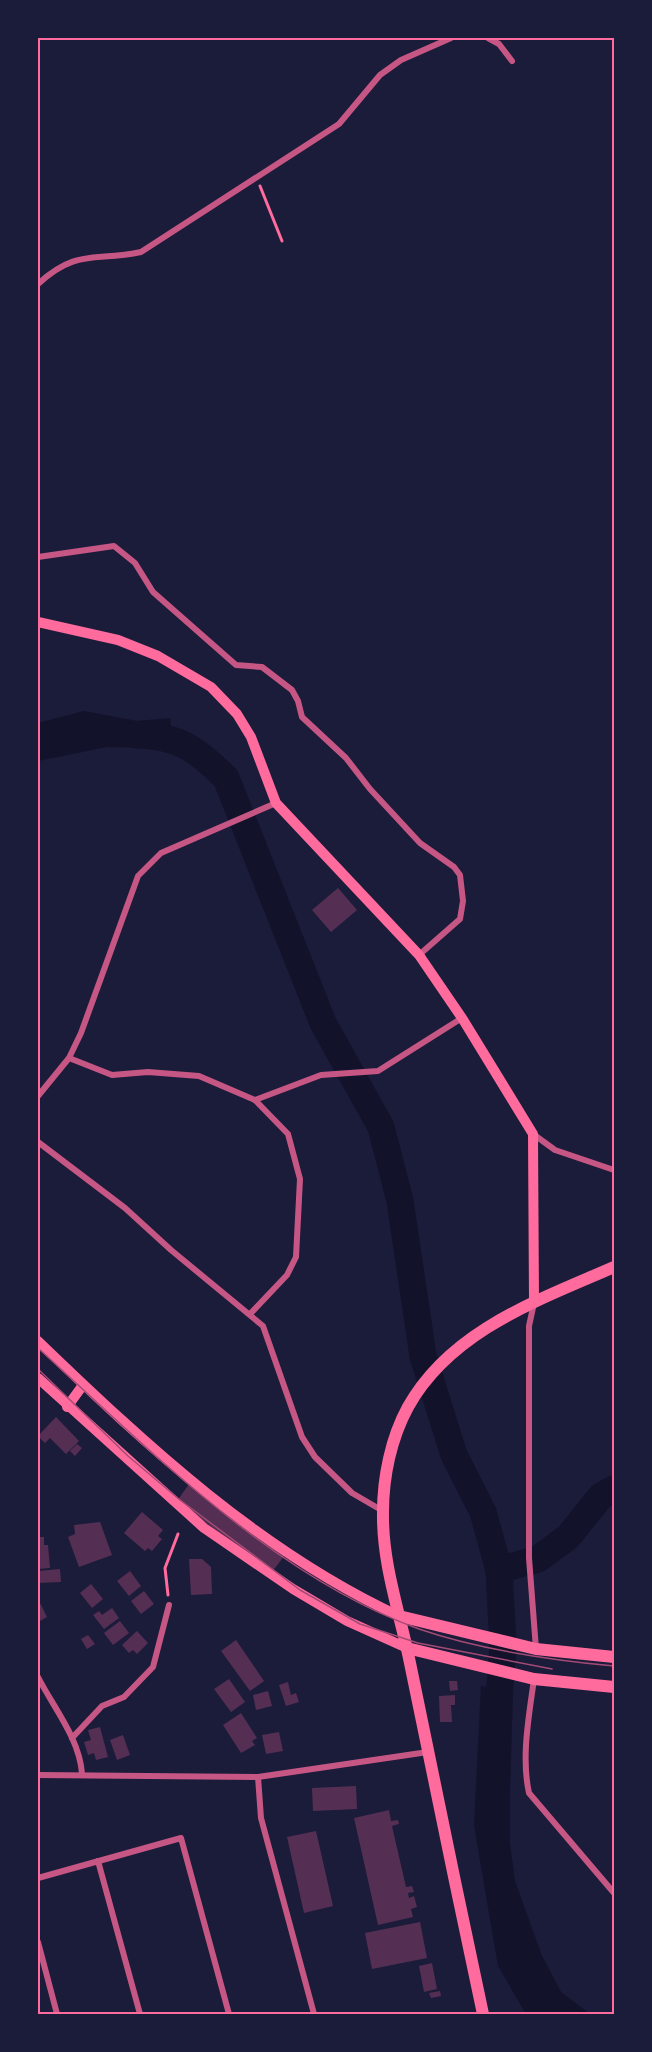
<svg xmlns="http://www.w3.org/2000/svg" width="652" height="2052" font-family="'Space Grotesk',sans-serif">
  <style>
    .water { fill: #12122b }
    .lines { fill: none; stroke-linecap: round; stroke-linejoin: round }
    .river { stroke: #12122b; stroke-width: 27 }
    .building { fill: #542f53 }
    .path { stroke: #ff6b9d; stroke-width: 3 }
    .minor { stroke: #c65784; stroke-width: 6 }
    .secondary { stroke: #ff6b9d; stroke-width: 10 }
    .primary { stroke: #ff6b9d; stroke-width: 12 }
    .tram { stroke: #a44b75; stroke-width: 1.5 }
    .neatline { fill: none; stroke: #ff6b9d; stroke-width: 2 }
  </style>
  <rect width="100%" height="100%" fill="#1b1b3a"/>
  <g class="water">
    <path d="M84,711l53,10 33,-3 4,30 -67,-1 -69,14v-38z"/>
    <path d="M481,1686l32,6 -3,99v53l5,37 27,75 19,36 29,22h-64l-28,-48 -24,-141z"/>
  </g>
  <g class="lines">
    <g class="river">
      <path d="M137,735c43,1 59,14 89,43l97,245 58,104 19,74 23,155 31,99 29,57 16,58 4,76 -6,79"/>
      <path d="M499,1570l39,-11 30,-22 33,-41 13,-7"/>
    </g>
  </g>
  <g class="building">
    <path d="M338,888l19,22 -26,22 -19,-22z"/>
    <path d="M56,1417l23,24 -13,13 -16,-16 -5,5 -7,-7z"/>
    <path d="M77,1444l5,4 -7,8 -5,-5z"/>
    <path d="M189,1484l96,71 -13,17 -95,-71z"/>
    <path d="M142,1512l21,18 -5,6 4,3 -10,12 -4,-3 -3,3 -21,-18z"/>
    <path d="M100,1522l12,33 -33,12 -11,-30 7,-3 -1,-9z"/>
    <path d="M38,1537h6v8h4l2,23 -12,1z"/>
    <path d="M189,1559h13l9,8 1,27 -21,1z"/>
    <path d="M60,1569l1,13 -23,1v-12z"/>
    <path d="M130,1571l11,15 -12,10 -12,-15z"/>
    <path d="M91,1584l12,15 -11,9 -12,-15z"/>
    <path d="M144,1591l10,13 -13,10 -10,-13z"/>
    <path d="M40,1603l7,14 -9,5v-18z"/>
    <path d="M112,1608l7,10 -15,11 -11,-14 6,-4 3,4z"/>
    <path d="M120,1621l9,12 -16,12 -9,-12z"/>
    <path d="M137,1631l11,12 -11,11 -4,-4 -4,3 -7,-8z"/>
    <path d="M88,1635l7,9 -8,5 -6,-10z"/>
    <path d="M236,1640l28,41 -14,10 -29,-40z"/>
    <path d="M229,1679l16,23 -14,10 -17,-23z"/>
    <path d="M449,1681h8l1,9 -8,1z"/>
    <path d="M288,1682l3,13 5,-2 3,9 -13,4 -7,-21z"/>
    <path d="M268,1691l4,15 -16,4 -3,-15z"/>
    <path d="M455,1695v10h-4l1,17h-12l-1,-26z"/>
    <path d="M241,1713l16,25 -5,3 3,4 -14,8 -18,-28z"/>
    <path d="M100,1727l8,30 -12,3 -2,-7 -6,2 -4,-13 7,-2 -3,-10z"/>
    <path d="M279,1732l4,19 -17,3 -4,-19z"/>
    <path d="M123,1735l7,20 -13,5 -7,-20z"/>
    <path d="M356,1786l1,23 -44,2 -1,-23z"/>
    <path d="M389,1810l2,11 7,-1 1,4 -7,2 14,61 6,-1 2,6 -6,1 1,5 5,-2 3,11 -6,2 2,8 -35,8 -24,-107z"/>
    <path d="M316,1831l17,75 -29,7 -17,-76z"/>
    <path d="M420,1922l7,36 -55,11 -7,-36z"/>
    <path d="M432,1963l5,26 -13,3 -5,-26z"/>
    <path d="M440,1991l1,5 -10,2 -2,-5z"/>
  </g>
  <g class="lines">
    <g class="path">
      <path d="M260,186l22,55"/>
      <path d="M168,1595l-3,-27 13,-34"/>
    </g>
    <g class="minor">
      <path d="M488,38l11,6 13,17"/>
      <path d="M38,284c39,-36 57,-22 103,-32l198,-128 41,-49 21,-15 50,-22"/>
      <path d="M38,557l76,-11 21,17 18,29 83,73 26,2 30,23 6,11 4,16 44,41 24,31 50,54 34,24 6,8 3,26 -3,18 -41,36"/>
      <path d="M69,1058l43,17 36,-3 51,4 56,24 33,34 12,45 -4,78 -9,18 -36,38"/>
      <path d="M38,1096l31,-38 12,-25 57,-157 23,-23 115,-50"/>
      <path d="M255,1100l66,-25 57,-4 84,-53"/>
      <path d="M533,1134l22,16 59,20"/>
      <path d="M38,1142l87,66 46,42 92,76 39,111 13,20 37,36 31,18"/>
      <path d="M534,1303l-5,23v232l7,91"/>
      <path d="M38,1677c15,30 42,62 44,97"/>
      <path d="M534,1679c-5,37 -13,78 -5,114l85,100"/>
      <path d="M72,1738l30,-32 22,-9 29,-30 16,-62"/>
      <path d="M38,1775l220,2 170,-25"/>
      <path d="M258,1777l3,41 53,196"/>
      <path d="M98,1861l42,153"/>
      <path d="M38,1878l143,-40 48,176"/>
      <path d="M38,1942l19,72"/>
    </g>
    <g class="secondary">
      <path d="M38,622l80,18 40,16 53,31 26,27 14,23 25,66 143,152 43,63 71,116 1,168"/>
      <path d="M38,1341c109,105 223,211 361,275"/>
      <path d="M38,1378l166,150 89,61 54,32 60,27"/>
      <path d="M67,1407l16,-22"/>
    </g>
    <g class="primary">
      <path d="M399,1616l137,33 78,8"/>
      <path d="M407,1648l127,31 80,8"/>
      <path d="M483,2014c-25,-117 -49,-233 -73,-351 -10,-50 -28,-99 -27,-151 0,-35 8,-74 25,-105 43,-77 131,-107 206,-140"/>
    </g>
    <g class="tram">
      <path d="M38,1348c112,102 236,229 381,281 61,21 131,31 195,37"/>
      <path d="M38,1369l90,87 52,44 120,90 60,34 58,19 134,26"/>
    </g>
  </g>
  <rect width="652" height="2052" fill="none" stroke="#1b1b3a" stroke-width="78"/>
  <rect x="39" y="39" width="574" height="1974" class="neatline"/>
</svg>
